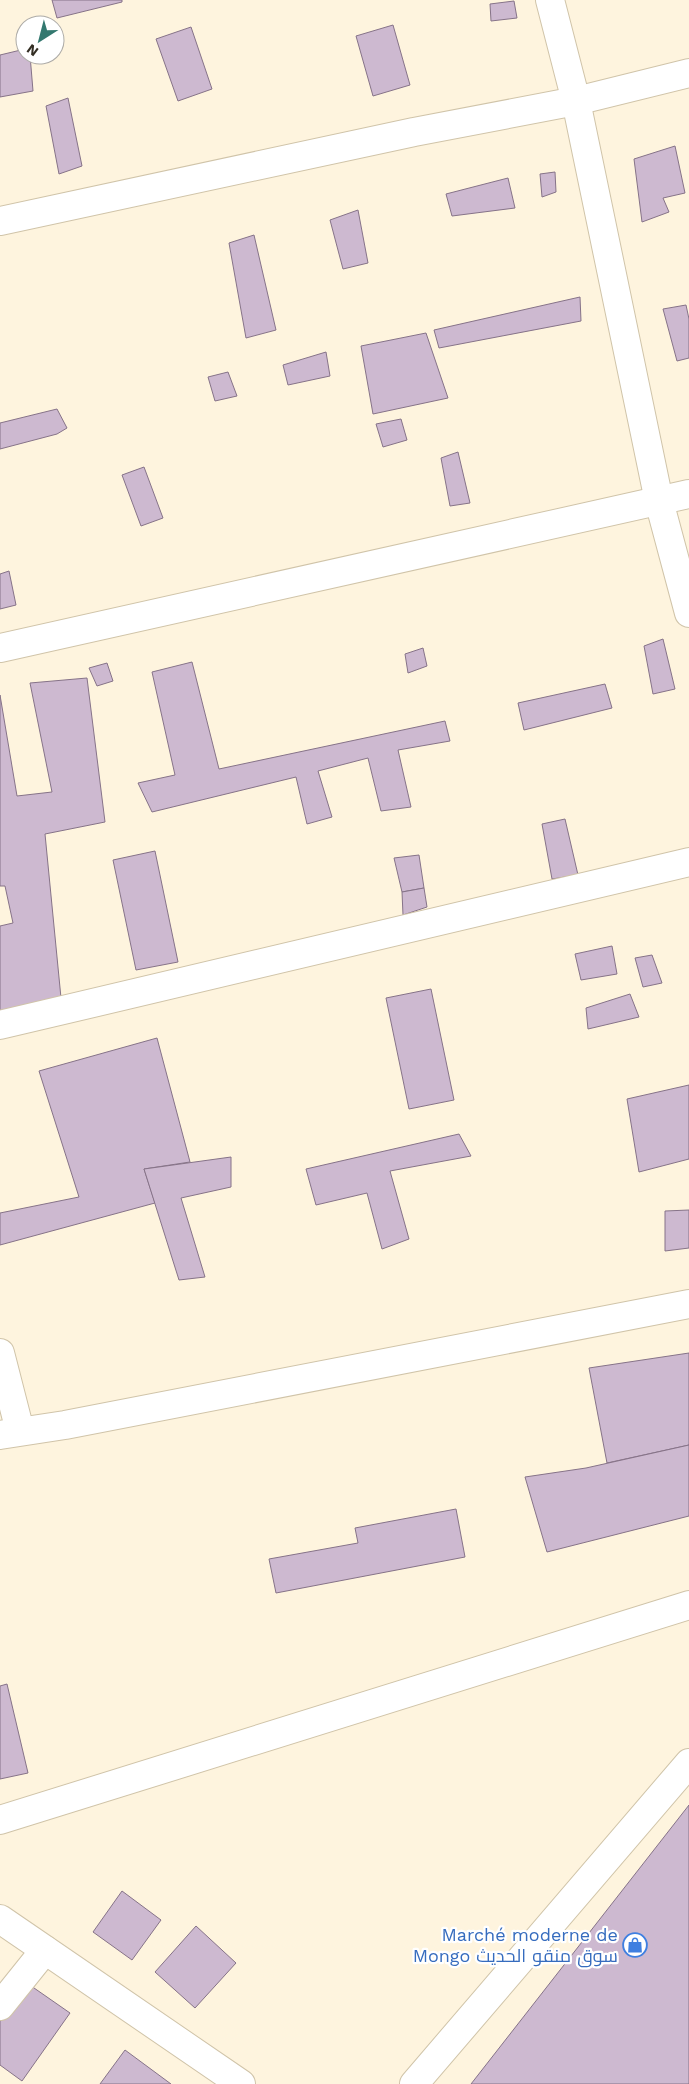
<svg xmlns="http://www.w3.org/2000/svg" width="689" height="2084" font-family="'Work Sans',Cairo,sans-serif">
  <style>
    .building { fill: #cdb9d0; stroke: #867388 }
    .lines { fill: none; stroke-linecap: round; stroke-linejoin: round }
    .minor-casing { stroke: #d0c4a9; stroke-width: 30 }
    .minor { stroke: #fff; stroke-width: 28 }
    .labels { text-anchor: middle; stroke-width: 4.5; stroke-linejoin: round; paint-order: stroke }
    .shop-label { font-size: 18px; fill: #366cbe; stroke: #fff; text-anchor: end }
  </style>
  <rect width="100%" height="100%" fill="#fef4de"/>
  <g class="building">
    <path d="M52,0h70v2l-65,16z"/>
    <path d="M514,1l3,17 -26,3 -1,-17z"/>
    <path d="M393,25l17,60 -37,11 -17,-60z"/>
    <path d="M191,27l21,62 -34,12 -22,-62z"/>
    <path d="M25,49v6h5l3,36 -33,6v-42z"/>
    <path d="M68,98l14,68 -23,8 -13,-68z"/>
    <path d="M675,146l10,47 -22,5 6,14 -27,10 -8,-63z"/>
    <path d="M555,172l1,20 -14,5 -2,-23z"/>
    <path d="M508,178l7,30 -63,8 -6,-22z"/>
    <path d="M358,210l10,53 -25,6 -13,-49z"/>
    <path d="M254,235l22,95 -30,8 -17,-95z"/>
    <path d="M580,297l1,24 -142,27 -5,-18z"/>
    <path d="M686,305l3,14v39l-12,3 -14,-52z"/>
    <path d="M426,333l22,65 -75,16 -12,-68z"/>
    <path d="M326,352l4,24 -42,9 -5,-20z"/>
    <path d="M228,372l9,24 -22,5 -7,-24z"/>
    <path d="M57,409l10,19 -10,6 -57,15v-26z"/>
    <path d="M401,419l6,21 -24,7 -7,-23z"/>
    <path d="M458,452l12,51 -20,3 -9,-48z"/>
    <path d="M144,467l19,51 -22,8 -19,-51z"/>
    <path d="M9,571l7,34 -16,4v-35z"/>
    <path d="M663,639l12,50 -22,5 -9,-48z"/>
    <path d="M423,648l4,18 -19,7 -3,-19z"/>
    <path d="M192,662l27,107 226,-48 5,20 -52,9 13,57 -30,4 -13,-53 -50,13 14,46 -25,7 -11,-47 -144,35 -14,-29 37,-8 -23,-103z"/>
    <path d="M107,663l6,18 -16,5 -8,-18z"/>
    <path d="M87,678l18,144 -60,12 16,164 -61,16v-88l13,-3 -8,-37h-5v-191l17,101 35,-4 -22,-109z"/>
    <path d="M605,684l7,24 -88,22 -6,-27z"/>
    <path d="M565,819l13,56 -26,4 -10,-55z"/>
    <path d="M155,851l23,111 -42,8 -23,-110z"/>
    <path d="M419,855l5,33 -22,4 -8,-34z"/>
    <path d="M424,888l3,19 -24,8 -1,-23z"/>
    <path d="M612,946l5,28 -36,6 -6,-26z"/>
    <path d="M652,955l10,28 -19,4 -8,-29z"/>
    <path d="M431,989l23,111 -45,9 -23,-111z"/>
    <path d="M630,994l9,23 -51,12 -2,-21z"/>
    <path d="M157,1038l33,124 -46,7 11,34 -155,42v-32l79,-16 -40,-126z"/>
    <path d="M689,1085v74l-50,13 -12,-73z"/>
    <path d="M459,1134l12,22 -81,15 19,68 -27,10 -15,-56 -51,12 -10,-36z"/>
    <path d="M231,1157v30l-50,11 24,79 -26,3 -35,-111z"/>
    <path d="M689,1210v38l-24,3v-40z"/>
    <path d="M689,1353v92l-82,18 -18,-95z"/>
    <path d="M689,1445v71l-142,36 -22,-75 61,-9z"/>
    <path d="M456,1509l9,48 -189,36 -7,-34 89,-16 -3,-15z"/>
    <path d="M7,1684l21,89 -28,6v-93z"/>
    <path d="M689,1805v279h-218z"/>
    <path d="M122,1891l39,29 -29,40 -39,-28z"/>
    <path d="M196,1926l40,37 -41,45 -40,-36z"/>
    <path d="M24,1981l46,32 -48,68 -22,-16v-49z"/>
    <path d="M125,2050l46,34h-71z"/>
  </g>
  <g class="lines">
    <g class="minor-casing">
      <g id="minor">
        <path d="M550,0l26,101 83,400 30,112"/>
        <path d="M0,221l414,-89 162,-31 113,-28"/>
        <path d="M0,648l689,-154"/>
        <path d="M0,1025l689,-163"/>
        <path d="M0,1353l20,78"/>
        <path d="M0,1435l65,-10 624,-121"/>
        <path d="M0,1820l689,-215"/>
        <path d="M0,1919l241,165"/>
        <path d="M0,2006l45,-56"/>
        <path d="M414,2084l275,-321"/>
      </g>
    </g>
    <use href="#minor" class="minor"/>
  </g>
  <defs>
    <g id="shop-ring" transform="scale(1.25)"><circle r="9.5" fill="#fff" stroke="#3f7fe0" stroke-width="1.5"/><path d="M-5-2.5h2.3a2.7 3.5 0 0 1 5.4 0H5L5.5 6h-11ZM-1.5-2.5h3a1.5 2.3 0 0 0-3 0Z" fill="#3f7fe0"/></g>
  </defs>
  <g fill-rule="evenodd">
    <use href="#shop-ring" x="635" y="1945"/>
  </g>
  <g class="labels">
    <g class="shop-label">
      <text x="618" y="1941">Marché moderne de<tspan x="618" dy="21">Mongo سوق منقو الحديث</tspan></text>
    </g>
  </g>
  <g transform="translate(40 40) rotate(216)"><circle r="24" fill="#ffffff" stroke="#adaba7"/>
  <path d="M0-4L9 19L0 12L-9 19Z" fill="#33786f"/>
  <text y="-8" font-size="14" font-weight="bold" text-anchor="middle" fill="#332e23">N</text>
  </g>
</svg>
